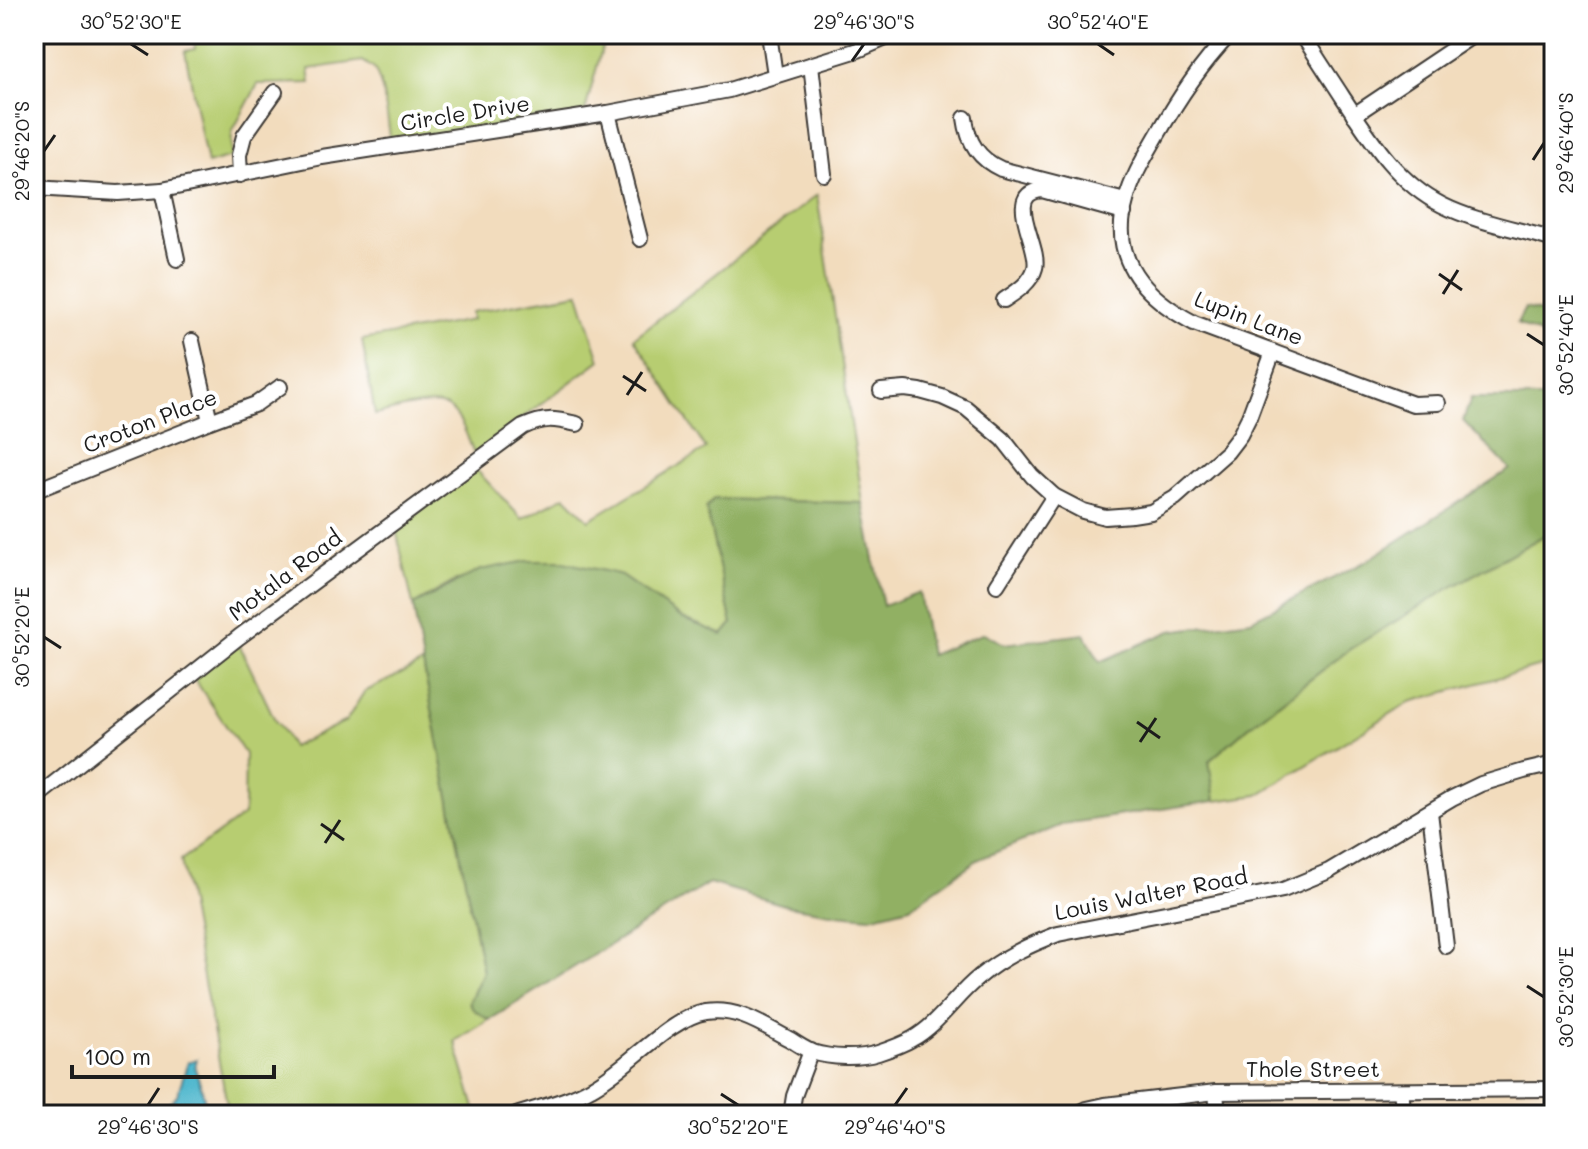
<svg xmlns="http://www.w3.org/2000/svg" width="1588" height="1149" font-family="Mali,sans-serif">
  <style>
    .green { fill: #b7cd71; stroke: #6a7446; stroke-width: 2 }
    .forest { fill: #91b063; stroke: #566640; stroke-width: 2 }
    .water { fill: #4fb7cd; stroke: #366a74; stroke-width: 2 }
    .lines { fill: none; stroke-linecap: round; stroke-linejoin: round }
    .minor-casing { stroke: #3c3934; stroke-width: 18 }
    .minor { stroke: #fff; stroke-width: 14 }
    .ticks { fill: none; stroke: #1c1c1c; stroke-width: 3 }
    .labels { text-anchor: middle; stroke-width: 8; stroke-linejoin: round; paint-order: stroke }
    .street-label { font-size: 22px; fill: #1c1c1c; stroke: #fff }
    .neatline { fill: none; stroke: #1c1c1c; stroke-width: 3 }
    .ticks-label { font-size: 20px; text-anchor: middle; fill: #1c1c1c }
  </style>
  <rect width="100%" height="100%" fill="#fff"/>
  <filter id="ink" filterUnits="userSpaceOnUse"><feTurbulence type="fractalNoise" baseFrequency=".0125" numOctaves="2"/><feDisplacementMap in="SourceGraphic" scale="16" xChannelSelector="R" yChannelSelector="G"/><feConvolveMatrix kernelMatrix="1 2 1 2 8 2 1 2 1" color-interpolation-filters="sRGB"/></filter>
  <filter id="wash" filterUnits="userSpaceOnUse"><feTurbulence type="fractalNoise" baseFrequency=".006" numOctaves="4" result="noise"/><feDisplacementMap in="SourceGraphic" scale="32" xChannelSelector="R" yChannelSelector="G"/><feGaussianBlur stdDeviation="1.8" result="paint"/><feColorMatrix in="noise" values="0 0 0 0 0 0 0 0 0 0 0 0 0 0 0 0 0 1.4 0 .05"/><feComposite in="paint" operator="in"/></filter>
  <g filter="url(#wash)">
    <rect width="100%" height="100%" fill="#f2dcbd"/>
    <g class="green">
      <path d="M194,34h59l2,7 35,-7h322l-7,3 -21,78 -193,31c-2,-19 -7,-61 -17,-77 -1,-1 -10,-7 -11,-8l-54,8 2,14 -53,1 -26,48 -1,25 -24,7 -22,-113 10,-2z"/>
      <path d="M817,195l46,308 -149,-4 -8,9 26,116 -9,11 -41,-17 -64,-44 -163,7 -42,24 -19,-84 77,-57 51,55 43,-23 24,24 117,-71 -72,-111z"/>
      <path d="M579,293l21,67 -126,94c-6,-15 -11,-34 -24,-45 -15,-12 -57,2 -75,6l-13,-75 110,-20 -1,-8z"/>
      <path d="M1554,530v145l-6,-11 -138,38 -152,93 -43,6 -6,-40 38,-33 103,-79 100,-61z"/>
      <path d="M236,638l40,84 4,4 12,21 54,-26 18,-29 59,-29 60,309 -14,30 4,7 16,11 -34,21 22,74h-248l-48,-255 63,-45 1,-61 -54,-80z"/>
    </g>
    <path class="forest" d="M1525,308l29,7v215l-104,58 -100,61 -103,79 -38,33 6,40 -151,23 -87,36 -67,47 -40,10 -33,-3 -49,-8 -79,-23 -220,137 -16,-11 -4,-7 14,-30 -60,-309 -10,-58 67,-35 47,-9h32l59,13 64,44 41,17 9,-11 -26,-116 8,-9 149,4 20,103 36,-14 11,63 54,-22 20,11 81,-10 15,28 71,-31 80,-11 114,-58 145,-93 -47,-48 8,-23h80l-7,-62 -27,-13z"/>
    <path class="water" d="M197,1059c-4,12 1,16 4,27 3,9 4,20 6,29h-32l4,-3 1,-6 -10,-3 7,-8 11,-33z"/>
  </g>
  <g filter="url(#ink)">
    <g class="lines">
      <g class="minor-casing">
        <g id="minor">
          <path d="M769,34l6,41"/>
          <path d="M1230,34c-30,32 -50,62 -72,100 -12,21 -26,43 -32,67 -17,59 19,96 68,122l219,81 25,-1"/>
          <path d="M1302,34c13,21 27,42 40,62 27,41 54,86 100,109 34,17 75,24 112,35"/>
          <path d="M811,65l13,109"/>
          <path d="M608,113l32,126"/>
          <path d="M1354,115l121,-81"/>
          <path d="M965,118c3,24 13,41 36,51l124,32"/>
          <path d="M240,175l-1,-20 5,-19 31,-44"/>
          <path d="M34,188l84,5 44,-3 160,-33 286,-44 121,-23 129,-40 37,-16"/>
          <path d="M162,190l15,69"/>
          <path d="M1004,300c12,-8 27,-17 31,-32 6,-22 -33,-74 7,-78l82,23"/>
          <path d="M192,341l18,80"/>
          <path d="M881,391l24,-2 15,2 22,6 24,11 37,31 29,37 22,20 29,15 22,6 27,-2 19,-3 24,-14 52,-46 13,-17 9,-18 24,-65"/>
          <path d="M34,491l176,-70 46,-17 24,-17"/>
          <path d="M997,585l57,-89"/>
          <path d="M34,799l205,-162 284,-210c22,-10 31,-8 54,-3"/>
          <path d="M1430,812l16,134"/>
          <path d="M1401,1091l3,24"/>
          <path d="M1216,1092l2,23"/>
          <path d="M516,1115c25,-8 52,-14 75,-27 35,-18 79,-71 115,-76 32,-5 58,14 85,28 6,4 14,9 21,12 19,6 47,7 66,1 12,-4 24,-8 34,-14 27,-15 43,-43 67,-62 24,-20 50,-32 79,-43l225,-44 46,-19 123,-73 29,-14 43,-13 30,-7"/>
          <path d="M791,1115l3,-19 17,-45"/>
          <path d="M1075,1115l12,-6 18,-4 111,-13 338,-3"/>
        </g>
      </g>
      <use href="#minor" class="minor"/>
    </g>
  </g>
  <path class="ticks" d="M131,44l17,11M1098,44l16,11M852,61l12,-17M44,151l11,-16M1533,160l11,-17M1439,274l23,16M1443,294l15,-24M1527,334l17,11M623,376l23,15M627,395l15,-23M44,637l17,11M1137,722l23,16M1140,742l16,-24M321,824l23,16M325,843l15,-23M1527,986l17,11M721,1094l17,11M148,1105l11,-17M895,1105l12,-17"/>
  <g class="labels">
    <g class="street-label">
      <text transform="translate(465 113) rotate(-9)" y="8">Circle Drive</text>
      <text transform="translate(1249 318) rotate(21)" y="8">Lupin Lane</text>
      <text transform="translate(150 421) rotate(-21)" y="8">Croton Place</text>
      <text transform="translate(285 575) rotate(-37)" y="8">Motala Road</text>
      <text transform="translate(1151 894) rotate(-11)" y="8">Louis Walter Road</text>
      <text x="1313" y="1077">Thole Street</text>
    </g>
  </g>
  <rect width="1588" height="1149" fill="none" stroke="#fff" stroke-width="88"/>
  <path d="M72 1065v12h202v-12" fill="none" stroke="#1c1c1c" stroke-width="4"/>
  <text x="84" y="1065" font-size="24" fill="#1c1c1c" stroke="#ffffff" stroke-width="6" paint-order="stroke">100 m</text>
  <rect x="44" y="44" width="1500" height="1061" class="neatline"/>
  <g class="ticks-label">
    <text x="131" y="29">30°52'30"E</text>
    <text x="864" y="29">29°46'30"S</text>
    <text x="1098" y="29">30°52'40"E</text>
    <text transform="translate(1566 143) rotate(-90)" y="7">29°46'40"S</text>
    <text transform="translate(22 151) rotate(-90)" y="7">29°46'20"S</text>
    <text transform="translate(1566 345) rotate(-90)" y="7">30°52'40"E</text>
    <text transform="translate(22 637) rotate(-90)" y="7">30°52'20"E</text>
    <text transform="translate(1566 997) rotate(-90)" y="7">30°52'30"E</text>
    <text x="148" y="1134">29°46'30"S</text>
    <text x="738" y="1134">30°52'20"E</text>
    <text x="895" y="1134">29°46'40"S</text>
  </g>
</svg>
